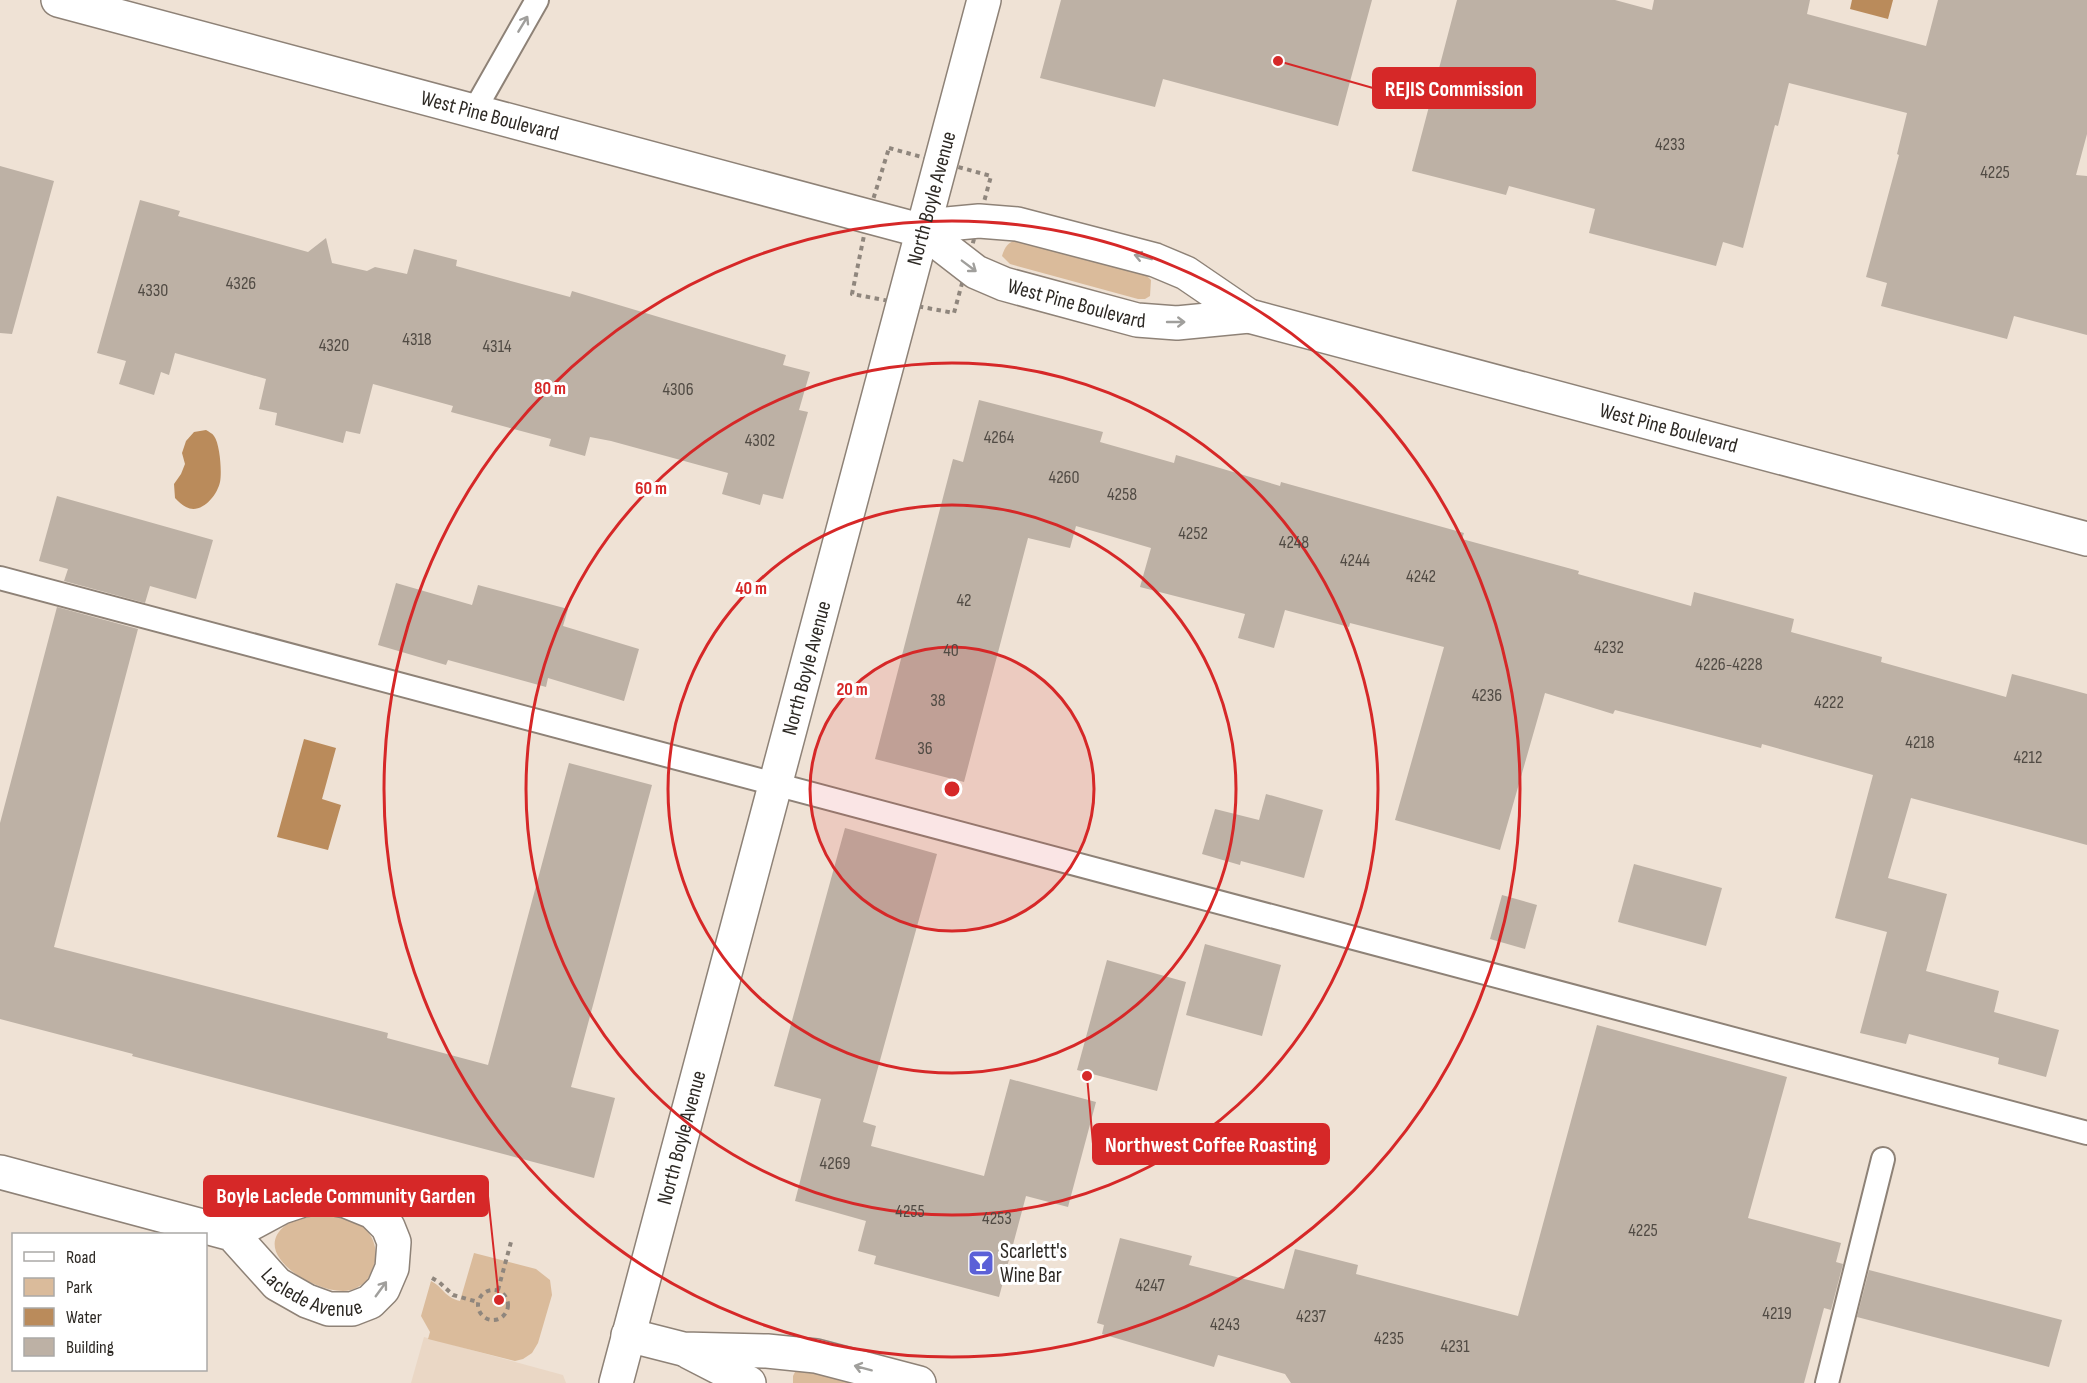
<svg xmlns="http://www.w3.org/2000/svg" width="2087" height="1383" font-family="'Sofia Sans Condensed',sans-serif">
  <style>
    .built { fill: #ead7c5 }
    .green { fill: #dabb9b }
    .water { fill: #ba8b5b }
    .building { fill: #bdb1a5 }
    .lines { fill: none; stroke-linecap: round; stroke-linejoin: round }
    .service-casing { stroke: #8e8277; stroke-width: 26 }
    .minor-casing { stroke: #8e8277; stroke-width: 36 }
    .tertiary-casing { stroke: #8e8277; stroke-width: 36 }
    .path { stroke: #8f867d; stroke-width: 4; stroke-dasharray: 4.5 4.5; stroke-linecap: butt }
    .service { stroke: #fff; stroke-width: 22 }
    .minor { stroke: #fff; stroke-width: 33 }
    .tertiary { stroke: #fff; stroke-width: 33 }
    .oneway { stroke: #a09f9c }
    .ring { fill: none; stroke: #d62828; stroke-width: 3 }
    .labels { text-anchor: middle; stroke-width: 6; stroke-linejoin: round; paint-order: stroke }
    .number-label { font-size: 18px; fill: #514b44 }
    .street-label { font-size: 21px; fill: #2d2924; stroke: #fff }
    .poi-label { font-size: 21px; fill: #2d2924; stroke: #fff; text-anchor: start }
    .centre { fill: #d62828; stroke: #fff; stroke-width: 3 }
    .ring-label { font-size: 18px; text-anchor: middle; font-weight: bold; fill: #d62828; stroke: #fff; stroke-width: 6; stroke-linejoin: round; paint-order: stroke }
    .leader { fill: none; stroke: #d62828; stroke-width: 2 }
    .callout-dot { fill: #d62828; stroke: #fff; stroke-width: 2 }
    .callout { fill: #d62828; stroke: #d62828; stroke-width: 2 }
    .callout-label { font-size: 22px; text-anchor: middle; font-weight: bold; fill: #fff }
  </style>
  <rect width="100%" height="100%" fill="#efe2d5"/>
  <path class="built" d="M424,1337l139,38 3,8h-155z"/>
  <g class="green">
    <path d="M1017,239l129,36 5,5 -1,16 -5,3h-7l-128,-35 -8,-8c3,-10 6,-13 15,-17z"/>
    <path d="M321,1215c8,0 16,-1 23,1 22,6 37,27 30,49 -3,6 -5,15 -11,19 -4,2 -8,5 -12,6 -29,8 -105,-35 -65,-65 10,-7 24,-8 35,-10z"/>
    <path d="M474,1253l62,16 14,11 2,15 -14,48 -6,10 -9,6 -8,2 -87,-22 2,-7 -9,-16 10,-35c12,6 13,16 29,20z"/>
    <path d="M797,1368l76,15h-80v-7z"/>
  </g>
  <g class="water">
    <path d="M1852,0h41l-5,19 -38,-10z"/>
    <path d="M206,430c3,2 6,3 8,6 6,8 8,36 6,46 -3,14 -19,33 -34,25 -4,-2 -8,-6 -11,-9l-1,-14 7,-10 4,-10 -3,-11 4,-12 8,-9z"/>
    <path d="M304,739l32,9 -14,51 19,6 -13,45 -51,-13z"/>
  </g>
  <g class="building">
    <path d="M1061,0h311l-34,126 -175,-47 -8,28 -115,-29z"/>
    <path d="M1457,0h158l37,10 2,-10h156l-3,14 119,32 12,-46h149v134l-11,41 11,1v159l-73,-19 -7,23 -126,-33 6,-23 -21,-6 33,-122 -2,-1 10,-41 -118,-30 -11,43 -3,-1 -32,123 -20,-6 -7,24 -127,-33 6,-24 -86,-23 -3,9 -94,-24z"/>
    <path d="M0,166l54,15 -42,153 -12,-1z"/>
    <path d="M140,200l40,11 -2,5 130,36 18,-14 6,25 35,8 8,-4 32,7 7,-25 43,11 -1,6 114,31 2,-6 214,64 -3,10 27,7 -11,38 9,2 -25,87 -20,-5 -3,11 -38,-11 6,-21 -117,-32 -21,-4 -5,19 -36,-10 2,-7 -100,-27 2,-6 -80,-22 -13,50 -14,-3 -3,12 -68,-18 2,-12 -18,-4 7,-30 -91,-26 -6,22 -8,-3 -7,23 -35,-11 7,-23 -29,-8z"/>
    <path d="M979,400l124,32 -3,10 74,21 2,-8 104,31 1,-4 183,51 -2,6 117,32 -1,3 113,32 3,-14 100,27 -3,13 91,25 -1,5 125,35 6,-23 75,20v151l-176,-47 -23,80 59,16 -21,77 73,20 -5,21 65,18 -13,47 -48,-13 1,-6 -90,-24 -3,10 -46,-11 27,-101 -52,-14 38,-143 -111,-31 -1,4 -146,-38 -2,4 -68,-21 -45,157 -105,-30 49,-173 -94,-24 -1,4 -64,-17 -11,38 -36,-10 7,-24 -105,-27 11,-39 -75,-22 -6,22 -42,-10 -64,244 -89,-23 78,-300 10,3z"/>
    <path d="M57,496l156,44 -17,59 -46,-13 -5,17 -81,-22 4,-12 -29,-8z"/>
    <path d="M396,583l76,22 6,-20 90,24 -5,17 76,23 -15,52 -76,-23 -2,9 -98,-27 -2,5 -68,-20z"/>
    <path d="M57,607l81,22 -84,318 334,86 -1,5 101,27 81,-302 83,22 -81,302 44,11 -21,80 -462,-122 1,-2 -133,-35v-196z"/>
    <path d="M1266,794l57,16 -19,68 -63,-17 -1,4 -38,-11 13,-45 44,11z"/>
    <path d="M845,828l92,26 -74,268 13,4 -5,20 113,30 26,-97 86,23 -28,105 -42,-11 -27,101 -125,-33 2,-8 -18,-5 8,-30 -71,-20 26,-102 -47,-13z"/>
    <path d="M1634,864l88,24 -16,58 -88,-24z"/>
    <path d="M1502,895l35,10 -12,44 -35,-10z"/>
    <path d="M1205,944l76,21 -19,71 -76,-21z"/>
    <path d="M1107,960l79,22 -29,109 -80,-21z"/>
    <path d="M1597,1025l190,52 -39,141 93,25 -5,19 7,2 -12,46 -7,-2 -20,75h-513l-6,-9 -67,-19 -4,12 -112,-33 2,-9 -7,-2 23,-85 72,18 -3,9 95,24 11,-40 63,16 -2,9 162,42z"/>
    <path d="M1869,1270l193,50 -13,47 -192,-50z"/>
  </g>
  <g class="lines">
    <g class="service-casing">
      <g id="service">
        <path d="M474,111l63,-111"/>
        <path d="M0,578l2087,555"/>
        <path d="M1827,1383l56,-224"/>
      </g>
    </g>
    <g class="minor-casing">
      <g id="minor">
        <path id="s1" d="M58,0l865,231 53,41 28,12 133,36 40,3 72,-7"/>
        <path id="s2" d="M923,231l24,-7 32,-3 38,3 138,36 31,13 63,43 838,223"/>
        <path id="s3" d="M0,1172l232,62 45,50 30,17 22,8h23l18,-7 13,-13 9,-21 2,-26 -6,-15 -15,-15 -27,-11 -21,-4 -22,3 -21,7 -50,27"/>
        <path d="M628,1335l55,14 84,2 49,5 103,27"/>
        <path d="M689,1352l60,31"/>
      </g>
    </g>
    <g class="tertiary-casing">
      <g id="tertiary">
        <path id="s4" d="M616,1383l368,-1383"/>
      </g>
    </g>
    <g class="path">
      <path d="M889,148l102,28 -37,137 -102,-19 16,-78z"/>
      <path d="M432,1278l7,4 14,13 25,7"/>
      <circle cx="493" cy="1305" r="15"/>
      <path d="M498,1290l13,-48"/>
    </g>
    <use href="#service" class="service"/>
    <use href="#minor" class="minor"/>
    <use href="#tertiary" class="tertiary"/>
  </g>
  <defs><path id="oneway-shaft" d="M-6 0H5M1.5-3L5.5 0L1.5 3" fill="none" stroke-width="1.6" stroke-linecap="round" stroke-linejoin="round" transform="scale(1.5)"/></defs>
  <g class="oneway">
    <use href="#oneway-shaft" transform="translate(523 24) rotate(-59)"/>
    <use href="#oneway-shaft" transform="translate(1143 257) rotate(-166)"/>
    <use href="#oneway-shaft" transform="translate(969 266) rotate(37)"/>
    <use href="#oneway-shaft" transform="translate(1176 322)"/>
    <use href="#oneway-shaft" transform="translate(381 1289) rotate(-54)"/>
    <use href="#oneway-shaft" transform="translate(863 1368) rotate(-165)"/>
  </g>
  <circle cx="952" cy="789" r="142" fill="#d62828" fill-opacity=".12"/>
  <g class="ring">
    <circle cx="952" cy="789" r="142"/>
    <circle cx="952" cy="789" r="284"/>
    <circle cx="952" cy="789" r="426"/>
    <circle cx="952" cy="789" r="568"/>
  </g>
  <defs>
    <g id="bar-square" transform="scale(1.35)"><rect x="-9" y="-9" width="18" height="18" rx="4" fill="#5b60d7" stroke="#fff"/><path d="M-6-5H6L.8 .8V4.5H3.5V6h-7V4.5H-.8V.8Z" fill="#fff"/></g>
  </defs>
  <g fill-rule="evenodd">
    <use href="#bar-square" x="981" y="1263"/>
  </g>
  <g class="labels">
    <g class="number-label">
      <text x="1670" y="150">4233</text>
      <text x="1995" y="178">4225</text>
      <text x="241" y="289">4326</text>
      <text x="153" y="296">4330</text>
      <text x="417" y="345">4318</text>
      <text x="334" y="351">4320</text>
      <text x="497" y="352">4314</text>
      <text x="678" y="395">4306</text>
      <text x="999" y="443">4264</text>
      <text x="760" y="446">4302</text>
      <text x="1064" y="483">4260</text>
      <text x="1122" y="500">4258</text>
      <text x="1193" y="539">4252</text>
      <text x="1294" y="548">4248</text>
      <text x="1355" y="566">4244</text>
      <text x="1421" y="582">4242</text>
      <text x="964" y="606">42</text>
      <text x="1609" y="653">4232</text>
      <text x="951" y="656">40</text>
      <text x="1729" y="670">4226-4228</text>
      <text x="1487" y="701">4236</text>
      <text x="938" y="706">38</text>
      <text x="1829" y="708">4222</text>
      <text x="1920" y="748">4218</text>
      <text x="925" y="754">36</text>
      <text x="2028" y="763">4212</text>
      <text x="835" y="1169">4269</text>
      <text x="910" y="1217">4255</text>
      <text x="997" y="1224">4253</text>
      <text x="1643" y="1236">4225</text>
      <text x="1150" y="1291">4247</text>
      <text x="1777" y="1319">4219</text>
      <text x="1311" y="1322">4237</text>
      <text x="1225" y="1330">4243</text>
      <text x="1389" y="1344">4235</text>
      <text x="1455" y="1352">4231</text>
    </g>
    <g class="street-label">
      <text dy="7" stroke="none"><textPath href="#s1" startOffset="447">West Pine Boulevard</textPath></text>
      <text dy="7" stroke="none"><textPath href="#s4" startOffset="1226">North Boyle Avenue</textPath></text>
      <text dy="7" stroke="none"><textPath href="#s1" startOffset="1068">West Pine Boulevard</textPath></text>
      <text dy="7" stroke="none"><textPath href="#s2" startOffset="782">West Pine Boulevard</textPath></text>
      <text dy="7" stroke="none"><textPath href="#s4" startOffset="740">North Boyle Avenue</textPath></text>
      <text dy="7" stroke="none"><textPath href="#s4" startOffset="254">North Boyle Avenue</textPath></text>
      <text dy="7" stroke="none"><textPath href="#s3" startOffset="344">Laclede Avenue</textPath></text>
    </g>
    <g class="poi-label">
      <text x="1000" y="1258">Scarlett's<tspan x="1000" dy="24">Wine Bar</tspan></text>
    </g>
  </g>
  <circle cx="952" cy="789" r="9" class="centre"/>
  <g class="ring-label">
    <text x="550" y="394">80 m</text>
    <text x="651" y="494">60 m</text>
    <text x="751" y="594">40 m</text>
    <text x="852" y="695">20 m</text>
  </g>
  <path class="leader" d="M1278 61L1373 88M1087 1076L1093 1144M499 1300L488 1196"/>
  <g class="callout-dot">
    <circle cx="1278" cy="61" r="6"/>
    <circle cx="1087" cy="1076" r="6"/>
    <circle cx="499" cy="1300" r="6"/>
  </g>
  <g class="callout">
    <rect x="1373" y="68" width="162" height="40" rx="6"/>
    <rect x="1093" y="1124" width="236" height="40" rx="6"/>
    <rect x="204" y="1176" width="284" height="40" rx="6"/>
  </g>
  <g class="callout-label">
    <text x="1454" y="96">REJIS Commission</text>
    <text x="1211" y="1152">Northwest Coffee Roasting</text>
    <text x="346" y="1203">Boyle Laclede Community Garden</text>
  </g>
  <rect x="12" y="1233" width="195" height="138" fill="#ffffff" stroke="#aba9a7" stroke-width="1.5"/>
  <rect x="24" y="1252" width="30" height="9" fill="#ffffff" stroke="#aba9a7" stroke-width="1.5"/>
  <text x="66" y="1263" font-size="18" fill="#2d2924">Road</text>
  <rect x="24" y="1278" width="30" height="18" fill="#dabb9b" stroke="#aba9a7" stroke-width="1.5"/>
  <text x="66" y="1293" font-size="18" fill="#2d2924">Park</text>
  <rect x="24" y="1308" width="30" height="18" fill="#ba8b5b" stroke="#aba9a7" stroke-width="1.5"/>
  <text x="66" y="1323" font-size="18" fill="#2d2924">Water</text>
  <rect x="24" y="1338" width="30" height="18" fill="#bdb1a5" stroke="#aba9a7" stroke-width="1.5"/>
  <text x="66" y="1353" font-size="18" fill="#2d2924">Building</text>
</svg>
